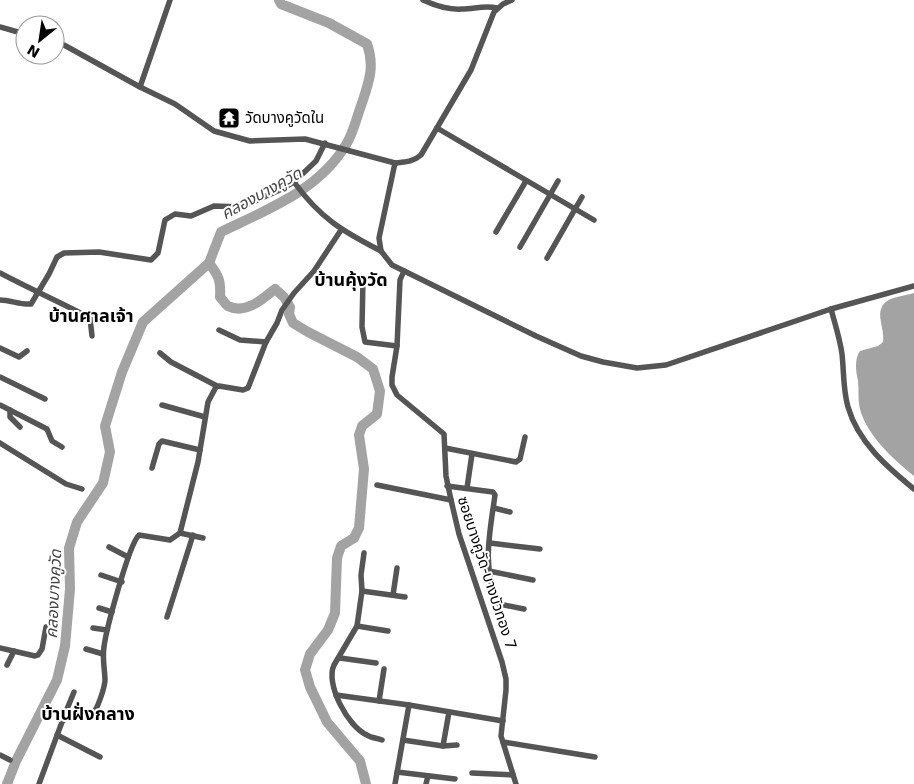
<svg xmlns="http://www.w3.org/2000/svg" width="914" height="784" font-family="'DejaVu Sans','Noto Sans Thai',sans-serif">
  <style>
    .water { fill: #a3a3a3 }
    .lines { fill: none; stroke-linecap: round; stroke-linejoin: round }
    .river { stroke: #a3a3a3; stroke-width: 10 }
    .minor { stroke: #555; stroke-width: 5.5 }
    .labels { text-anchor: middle; stroke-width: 4; stroke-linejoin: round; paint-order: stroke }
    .poi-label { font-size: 15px; fill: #000; stroke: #fff; text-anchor: start }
    .street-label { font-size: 15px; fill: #000; stroke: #fff }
    .water-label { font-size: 16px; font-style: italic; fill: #444; stroke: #fff }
    .quarter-label { font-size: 18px; font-weight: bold; fill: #000; stroke: #fff }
  </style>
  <rect width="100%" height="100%" fill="#fff"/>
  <path class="water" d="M914,293v183c-21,-17 -51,-44 -55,-72 -1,-7 0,-15 -1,-23 -2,-9 -4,-22 2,-30l18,-5 5,-4c1,-7 -1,-13 -2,-20 -5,-25 15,-24 33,-29z"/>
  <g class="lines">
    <g class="river">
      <path d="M209,263c10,13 12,18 11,34 2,2 5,7 8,9 17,9 35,-7 47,-17l9,8 6,10 -1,7 4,9 15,9 49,25 16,12 7,22 -3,23 -15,12 -3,9 5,34 -5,59 -5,10 -13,8 -4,12 -2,55 -7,17 -18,24 -5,16 5,17 17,35 33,39 6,23"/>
      <path d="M7,784l9,-23 41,-81 8,-34 5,-57 -1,-41 8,-26 26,-39 7,-31 -5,-26 17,-54 21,-50 66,-59 12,-31c47,-23 99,-42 126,-89 7,-12 10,-27 15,-40 7,-21 13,-37 5,-59l-38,-21 -48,-19 -2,-4"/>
    </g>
    <g class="minor">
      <path d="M423,0c13,6 25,10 39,9 12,0 23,-4 35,-1"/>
      <path d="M0,27l25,7"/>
      <path d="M55,42l9,3 76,42 35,17 39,27 36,10 55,-2 90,24c10,-1 18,-1 26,-8l50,-85 23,-58 9,-8 9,-4"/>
      <path d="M140,87l30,-87"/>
      <path d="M437,128l157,92"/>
      <path d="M395,163l-16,75 2,13 11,14 144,71 45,20 22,6 34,6 29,-3 165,-56 83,-23"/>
      <path d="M294,182c26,36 48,49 87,69"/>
      <path d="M496,232l30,-51"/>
      <path d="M520,247l38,-66"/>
      <path d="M547,258l35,-61"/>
      <path d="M404,271l-4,9 -3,66 -5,31v8l5,10 47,39 2,42 5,24 8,34 43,128 4,17v11l-5,46 15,48"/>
      <path d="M0,273c30,16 60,29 90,45l2,18"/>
      <path d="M363,279l-1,48 3,15 32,4"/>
      <path d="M0,300c11,0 20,5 31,4l18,-30 8,-17 7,-4 35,-1 52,8 7,-7 7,-33 10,-6 16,2 23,-10 28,1 42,-19 10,-6 22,-21 9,-18"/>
      <path d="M831,309c4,15 9,30 11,45 2,18 1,36 6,53 10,35 39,60 66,82"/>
      <path d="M219,330l21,10 26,2"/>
      <path d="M0,348l19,9 8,-6"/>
      <path d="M160,353l11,9 46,24"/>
      <path d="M0,377l45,22"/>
      <path d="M0,405l47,24 5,12 10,6"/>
      <path d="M162,405l43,12"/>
      <path d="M10,410v7l10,10"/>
      <path d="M0,443l66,41 16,5"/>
      <path d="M445,448l71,14 4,-3 5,-22"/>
      <path d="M152,468l7,-24 3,-3 38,9"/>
      <path d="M377,485l74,15"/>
      <path d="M447,486l46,6 2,3c-5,37 -14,74 4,109l25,5"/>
      <path d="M467,488l5,-34"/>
      <path d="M494,508l16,4"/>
      <path d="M180,533l23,5"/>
      <path d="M490,543l50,6"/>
      <path d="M109,547l19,10"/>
      <path d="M364,553l-3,22 1,16 -5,35 -23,39c-9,19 14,62 33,70 4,3 10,3 15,5"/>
      <path d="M489,571l44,9"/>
      <path d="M101,575l21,7"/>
      <path d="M362,591l43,6"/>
      <path d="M393,595l4,-27"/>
      <path d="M99,608l13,4"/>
      <path d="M167,617l26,-82"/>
      <path d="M357,626l31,5"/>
      <path d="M93,628l14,2"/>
      <path d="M0,648l35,8 3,-1 4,-6 4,-22"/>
      <path d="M86,649l17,5"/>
      <path d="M340,658l36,5"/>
      <path d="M7,665l7,-14"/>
      <path d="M336,695l73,10 94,16"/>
      <path d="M379,701l5,-32"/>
      <path d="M66,717l1,-8 7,-17"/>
      <path d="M57,735l43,22"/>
      <path d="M403,740l40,6 14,-1"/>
      <path d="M503,742l92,15"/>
      <path d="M443,746l6,-34"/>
      <path d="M0,755l10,5"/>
      <path d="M397,772l58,7"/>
      <path d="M472,773l41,2"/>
      <path d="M39,784l23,-62c13,-17 29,0 35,-15 3,-7 7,-18 8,-26 0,-11 -3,-22 -1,-34 2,-17 25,-103 35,-112l31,5 10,-7 18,-71 10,-60 8,-15 3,-1 24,4 5,-2 18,-46 11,-19 5,-13 12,-17 20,-22 27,-41"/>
      <path d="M395,784l14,-79"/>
      <path d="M426,784l2,-8"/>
    </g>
  </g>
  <defs>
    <g id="temple-square" transform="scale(1.125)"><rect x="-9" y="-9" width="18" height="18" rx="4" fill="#000" stroke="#fff"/><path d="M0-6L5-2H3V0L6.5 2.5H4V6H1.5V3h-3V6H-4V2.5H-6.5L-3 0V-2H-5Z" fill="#fff"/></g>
  </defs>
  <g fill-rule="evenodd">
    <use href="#temple-square" x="229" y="118"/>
  </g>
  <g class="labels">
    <g class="poi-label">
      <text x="245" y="123">วัดบางคูวัดใน</text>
    </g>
    <g class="street-label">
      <text transform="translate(487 573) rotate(72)" y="5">ซอยบางคูวัด-บางบัวทอง 7</text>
    </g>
    <g class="water-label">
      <text transform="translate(261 193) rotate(-29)" y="6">คลองบางคูวัด</text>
      <text transform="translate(53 594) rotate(-87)" y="6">คลองบางคูวัด</text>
    </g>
    <g class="quarter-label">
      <text x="351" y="286">บ้านคุ้งวัด</text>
      <text x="91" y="322">บ้านศาลเจ้า</text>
      <text x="88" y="720">บ้านฝั่งกลาง</text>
    </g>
  </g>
  <g transform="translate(40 40) rotate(210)"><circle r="24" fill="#ffffff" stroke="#999999"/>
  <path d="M0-4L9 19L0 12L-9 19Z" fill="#000000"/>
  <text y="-8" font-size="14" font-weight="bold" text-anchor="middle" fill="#000000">N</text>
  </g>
</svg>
